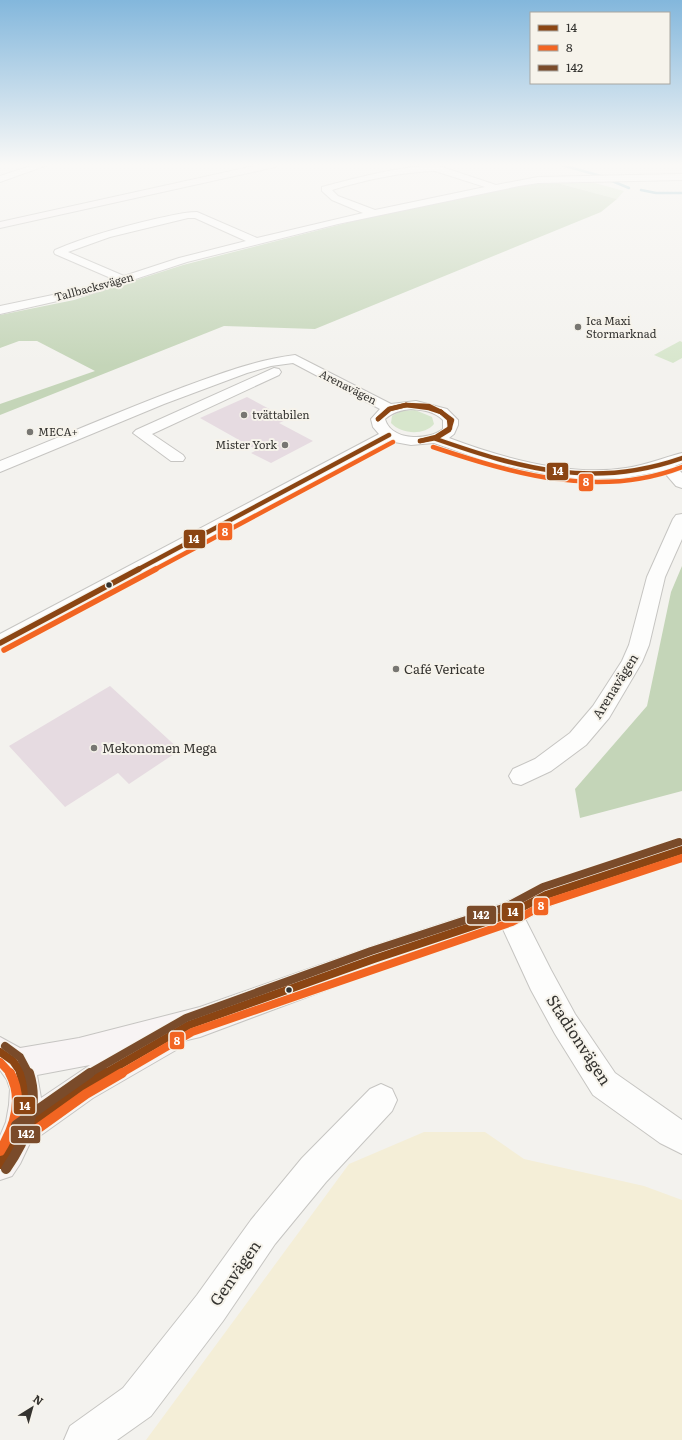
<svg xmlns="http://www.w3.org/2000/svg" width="682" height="1440" font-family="Literata,serif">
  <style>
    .green { fill: #d7e6cc }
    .forest { fill: #c4d5b8 }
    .sand { fill: #f4eed7 }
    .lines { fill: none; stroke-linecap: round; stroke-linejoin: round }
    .stream { stroke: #8bbbca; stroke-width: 2.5 }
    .building { fill: #e6dbe1 }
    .street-casing { stroke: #c6c5c2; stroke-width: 2 }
    .secondary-casing { stroke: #c6c5c2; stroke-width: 2 }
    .street { fill: #fdfdfc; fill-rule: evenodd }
    .secondary { fill: #f8f4f4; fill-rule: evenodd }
    .bus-1-far3-casing { stroke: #f6f3eb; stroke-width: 6 }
    .bus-1-far2-casing { stroke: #f6f3eb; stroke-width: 8 }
    .bus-1-far1-casing { stroke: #f6f3eb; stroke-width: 10 }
    .bus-1-casing { stroke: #f6f3eb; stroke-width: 12 }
    .bus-2-far3-casing { stroke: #f6f3eb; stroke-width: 6 }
    .bus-2-far2-casing { stroke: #f6f3eb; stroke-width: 8 }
    .bus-2-far1-casing { stroke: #f6f3eb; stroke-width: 10 }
    .bus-2-casing { stroke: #f6f3eb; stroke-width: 12 }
    .bus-3-far1-casing { stroke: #f6f3eb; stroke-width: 10 }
    .bus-3-casing { stroke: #f6f3eb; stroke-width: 12 }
    .bus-1-far3 { stroke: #8b4513; stroke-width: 4.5 }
    .bus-1-far2 { stroke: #8b4513; stroke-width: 5.5 }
    .bus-1-far1 { stroke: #8b4513; stroke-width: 8 }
    .bus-1 { stroke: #8b4513; stroke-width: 10 }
    .bus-2-far3 { stroke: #f26522; stroke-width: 4.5 }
    .bus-2-far2 { stroke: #f26522; stroke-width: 5.5 }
    .bus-2-far1 { stroke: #f26522; stroke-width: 8 }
    .bus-2 { stroke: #f26522; stroke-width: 10 }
    .bus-3-far1 { stroke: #7a4b2a; stroke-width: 8 }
    .bus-3 { stroke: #7a4b2a; stroke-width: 10 }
    .poi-dot { fill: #777672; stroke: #f6f3eb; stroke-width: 1.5 }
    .bus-dot { fill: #343330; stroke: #f6f3eb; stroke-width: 1.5 }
    .labels { text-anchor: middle; stroke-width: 4; stroke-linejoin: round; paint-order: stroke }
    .far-street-label { font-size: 11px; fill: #343330; stroke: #f6f3eb }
    .far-poi-label { font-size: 11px; fill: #343330; stroke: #f6f3eb; text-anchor: start }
    .poi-label { font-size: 13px; fill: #343330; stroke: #f6f3eb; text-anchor: start }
    .street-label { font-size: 13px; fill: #343330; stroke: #f6f3eb }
    .near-street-label { font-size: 16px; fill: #343330; stroke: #f6f3eb }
    .line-badge { stroke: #f6f3eb; stroke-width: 1.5 }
    .badge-label { font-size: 11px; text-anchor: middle; font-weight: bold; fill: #fff }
  </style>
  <rect width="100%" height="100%" fill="#f3f2ee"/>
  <g class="green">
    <path d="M557,183h38l29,8 -7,8z"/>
    <path d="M680,341l2,1v16l-9,5 -19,-8z"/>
    <path d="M415,410l17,7 2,7c-10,12 -33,10 -43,-1l1,-7 9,-5z"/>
  </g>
  <g class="forest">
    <path d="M557,183l60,16 -16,13 -286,117 -91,-3 -224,89v-11l95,-33 -58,-30h-18l-19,7v-33l74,-15 109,-35 175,-45 170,-36z"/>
    <path d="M682,566v225l-102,27 -5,-29 72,-83 24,-114z"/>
  </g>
  <path class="sand" d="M424,1132h61l39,27 120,27 38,14v240h-536l203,-276z"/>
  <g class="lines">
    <g class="stream">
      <path d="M558,164l43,12"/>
      <path d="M612,181l17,7"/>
      <path d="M641,190l15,3h26"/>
    </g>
  </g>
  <g class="building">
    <path d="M247,397l41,22 -9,4 34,18 -42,22 -20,-10 6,-3 -57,-32z"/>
    <path d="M110,686l70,64 -51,34 -11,-11 -53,34 -56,-61z"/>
  </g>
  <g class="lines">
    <g class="street-casing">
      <g id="street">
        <path d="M37,164h13l-50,18v-6z"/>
        <path d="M436,165l60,20 42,-8 144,-3v6l-144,3 -19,3 -181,38 -151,38 -94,31 -93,21v-8l86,-18 27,-9 -58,-25 -1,-2 1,-2c32,-14 66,-23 100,-31 14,-3 28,-7 42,-7l60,26 106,-25 -31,-13 -10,-9v-4c37,-10 75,-20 114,-22zM435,171l50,16 -110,23 -37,-14 -6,-6c33,-10 68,-18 103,-19zM188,218h7l51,23 -67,17 -55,18 -56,-24 42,-15z"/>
        <path d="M295,355l96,49 25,-3 31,8 11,11v5l-4,9 -5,4c53,20 120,39 177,30 21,-3 36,-10 56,-15v10l-7,3 7,7v15l-6,-2 -13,-15 -39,7 -32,1 -33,-2 -71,-15 -54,-19 -23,2 -22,-4 -382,207 -7,2v-16l379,-200 -6,-7 -2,-8 9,-10 -87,-46 -22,3 -24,7 -83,31 -164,68v-11c60,-24 120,-50 181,-73 38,-14 74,-28 114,-33zM411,409c12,1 23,2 32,11v9c-15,12 -52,12 -58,-10 8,-7 16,-9 26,-10z"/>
        <path d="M274,368l5,1 2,3 -2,3 -127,59 31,21 2,3 -2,3h-12l-38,-28 3,-3z"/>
        <path d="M682,514v25l-17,38 -16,68 -7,17 -33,56 -23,27 -35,26 -30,14 -8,-2 -4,-7 4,-7 22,-10 35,-26 23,-27 29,-45 7,-16 18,-68 26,-58 3,-4z"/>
        <path d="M509,902l9,3 33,65 24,44 40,59 67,47v34l-22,-11 -67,-48 -38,-61 -24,-44 -35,-76 4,-9z"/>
        <path d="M381,1084l11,5 5,11 -5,11 -66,71 -51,62 -52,77 -72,95 -34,24h-53l6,-14 53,-38 74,-93 54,-75 51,-62 68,-69z"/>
      </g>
    </g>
    <g class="secondary-casing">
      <g id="secondary">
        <path d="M263,164h16l-4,3 -275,61v-6z"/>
        <path d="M682,839v22l-128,43 -36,19 -144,49 -174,65 -21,5 -3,8 -83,48 -63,45 -10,21 -8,12 -12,4v-44l6,-14 3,-17 1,-16 -3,-9 -7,-10v-33l20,11 59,-10 121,-31 174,-61 128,-42 44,-21zM90,1065l-49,33 -4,-23z"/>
      </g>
    </g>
    <use href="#street" class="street"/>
    <use href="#secondary" class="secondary"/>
    <g class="bus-1-far3-casing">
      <g id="bus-1-far3">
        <path d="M406,405l23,3 12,4"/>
        <path d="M406,405l23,1 12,6"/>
        <path d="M378,419l11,-10 17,-4"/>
        <path d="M378,419l12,-10 16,-4"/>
        <path d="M436,439c86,30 157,50 246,19"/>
        <path d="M420,441l16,-4 14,-9 -1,-9 -8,-7"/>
        <path d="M420,441l16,-3 13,-8 3,-10 -11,-8"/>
        <path d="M137,570l252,-135"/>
      </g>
    </g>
    <g class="bus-1-far2-casing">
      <path id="bus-1-far2" d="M0,643l139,-74"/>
    </g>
    <g class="bus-1-far1-casing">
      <g id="bus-1-far1">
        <path d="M0,1052l13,9 9,13"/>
        <path d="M104,1074l85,-49 185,-66 135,-45 37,-19 136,-45"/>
      </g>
    </g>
    <g class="bus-1-casing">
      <g id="bus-1">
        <path d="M21,1131l61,-44 24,-14"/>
        <path d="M0,1164c19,-27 32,-58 21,-91"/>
      </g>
    </g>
    <g class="bus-2-far3-casing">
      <g id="bus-2-far3">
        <path d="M433,447c81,27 166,52 249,20"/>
        <path d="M154,570l239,-128"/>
      </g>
    </g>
    <g class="bus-2-far2-casing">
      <path id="bus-2-far2" d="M4,650l152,-81"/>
    </g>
    <g class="bus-2-far1-casing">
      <g id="bus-2-far1">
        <path d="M0,1062l11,12"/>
        <path d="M120,1074l72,-42 320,-110 37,-20 133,-44"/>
      </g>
    </g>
    <g class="bus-2-casing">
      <g id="bus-2">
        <path d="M26,1137l60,-43 36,-21"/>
        <path d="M0,1151c15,-24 24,-52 10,-78"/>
      </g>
    </g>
    <g class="bus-3-far1-casing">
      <g id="bus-3-far1">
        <path d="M5,1046l15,11 9,17"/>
        <path d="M88,1074l98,-56 185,-67 135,-44 37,-20 136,-45"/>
      </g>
    </g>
    <g class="bus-3-casing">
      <g id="bus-3">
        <path d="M16,1125l74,-52"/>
        <path d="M6,1169c20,-29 34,-61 23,-96"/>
      </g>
    </g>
    <use href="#bus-1-far3" class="bus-1-far3"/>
    <use href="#bus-1-far2" class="bus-1-far2"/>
    <use href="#bus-1-far1" class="bus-1-far1"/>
    <use href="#bus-1" class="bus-1"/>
    <use href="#bus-2-far3" class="bus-2-far3"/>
    <use href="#bus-2-far2" class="bus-2-far2"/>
    <use href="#bus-2-far1" class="bus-2-far1"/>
    <use href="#bus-2" class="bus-2"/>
    <use href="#bus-3-far1" class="bus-3-far1"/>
    <use href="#bus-3" class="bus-3"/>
  </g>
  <linearGradient id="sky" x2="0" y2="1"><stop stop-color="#83b7dc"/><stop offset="0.45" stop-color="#faf9f7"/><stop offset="1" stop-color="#faf9f7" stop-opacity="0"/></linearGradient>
  <rect width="682" height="366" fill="url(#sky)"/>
  <g class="poi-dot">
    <circle cx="578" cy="327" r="4"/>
    <circle cx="244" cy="415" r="4"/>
    <circle cx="30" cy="432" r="4"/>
    <circle cx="285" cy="445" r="4"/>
    <circle cx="396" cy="669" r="4"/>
    <circle cx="94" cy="748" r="4"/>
  </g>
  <g class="bus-dot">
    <circle cx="109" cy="585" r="3.5"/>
    <circle cx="289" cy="990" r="3.5"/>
  </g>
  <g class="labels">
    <g class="far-street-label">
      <text transform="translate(94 287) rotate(-15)" y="4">Tallbacksvägen</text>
      <text transform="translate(348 387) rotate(27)" y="4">Arenavägen</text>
    </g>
    <g class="far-poi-label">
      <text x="586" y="325">Ica Maxi<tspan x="586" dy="13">Stormarknad</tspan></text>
      <text x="252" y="419">tvättabilen</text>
      <text x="38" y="436">MECA+</text>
      <text x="277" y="449" text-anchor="end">Mister York</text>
    </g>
    <g class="poi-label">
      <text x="404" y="674">Café Vericate</text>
      <text x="102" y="753">Mekonomen Mega</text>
    </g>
    <g class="street-label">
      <text transform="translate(615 686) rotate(-58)" y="5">Arenavägen</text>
    </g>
    <g class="near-street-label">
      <text transform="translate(579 1040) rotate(57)" y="6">Stadionvägen</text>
      <text transform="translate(235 1273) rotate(-55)" y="6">Genvägen</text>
    </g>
  </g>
  <g class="line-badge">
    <rect x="546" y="462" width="23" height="19" rx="4" fill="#8b4513"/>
    <rect x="578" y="473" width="16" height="19" rx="4" fill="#f26522"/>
    <rect x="217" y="522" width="16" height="19" rx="4" fill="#f26522"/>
    <rect x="183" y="529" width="23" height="20" rx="4" fill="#8b4513"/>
    <rect x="533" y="897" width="16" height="19" rx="4" fill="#f26522"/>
    <rect x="501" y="902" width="23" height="20" rx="4" fill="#8b4513"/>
    <rect x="466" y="905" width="31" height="20" rx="4" fill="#7a4b2a"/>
    <rect x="169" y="1031" width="16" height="19" rx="4" fill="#f26522"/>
    <rect x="13" y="1096" width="23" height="19" rx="4" fill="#8b4513"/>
    <rect x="10" y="1125" width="31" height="19" rx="4" fill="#7a4b2a"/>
  </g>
  <g class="badge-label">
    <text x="558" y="475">14</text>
    <text x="586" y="486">8</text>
    <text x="225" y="536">8</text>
    <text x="194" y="543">14</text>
    <text x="541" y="910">8</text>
    <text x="513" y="916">14</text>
    <text x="481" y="919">142</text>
    <text x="177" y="1045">8</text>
    <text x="25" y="1110">14</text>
    <text x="26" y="1138">142</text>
  </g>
  <rect x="530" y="12" width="140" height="72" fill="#f6f3eb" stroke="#a8a6a0"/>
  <rect x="538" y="25" width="20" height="6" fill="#8b4513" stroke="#a8a6a0"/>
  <text x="566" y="32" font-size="12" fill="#343330">14</text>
  <rect x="538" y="45" width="20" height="6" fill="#f26522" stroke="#a8a6a0"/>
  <text x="566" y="52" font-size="12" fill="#343330">8</text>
  <rect x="538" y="65" width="20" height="6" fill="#7a4b2a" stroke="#a8a6a0"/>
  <text x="566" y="72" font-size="12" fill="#343330">142</text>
  <g transform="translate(32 1408) rotate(37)" stroke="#f6f3eb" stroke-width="3" paint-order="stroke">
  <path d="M0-3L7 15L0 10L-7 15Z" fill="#343330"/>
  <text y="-6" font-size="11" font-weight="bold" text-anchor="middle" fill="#343330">N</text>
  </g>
</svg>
